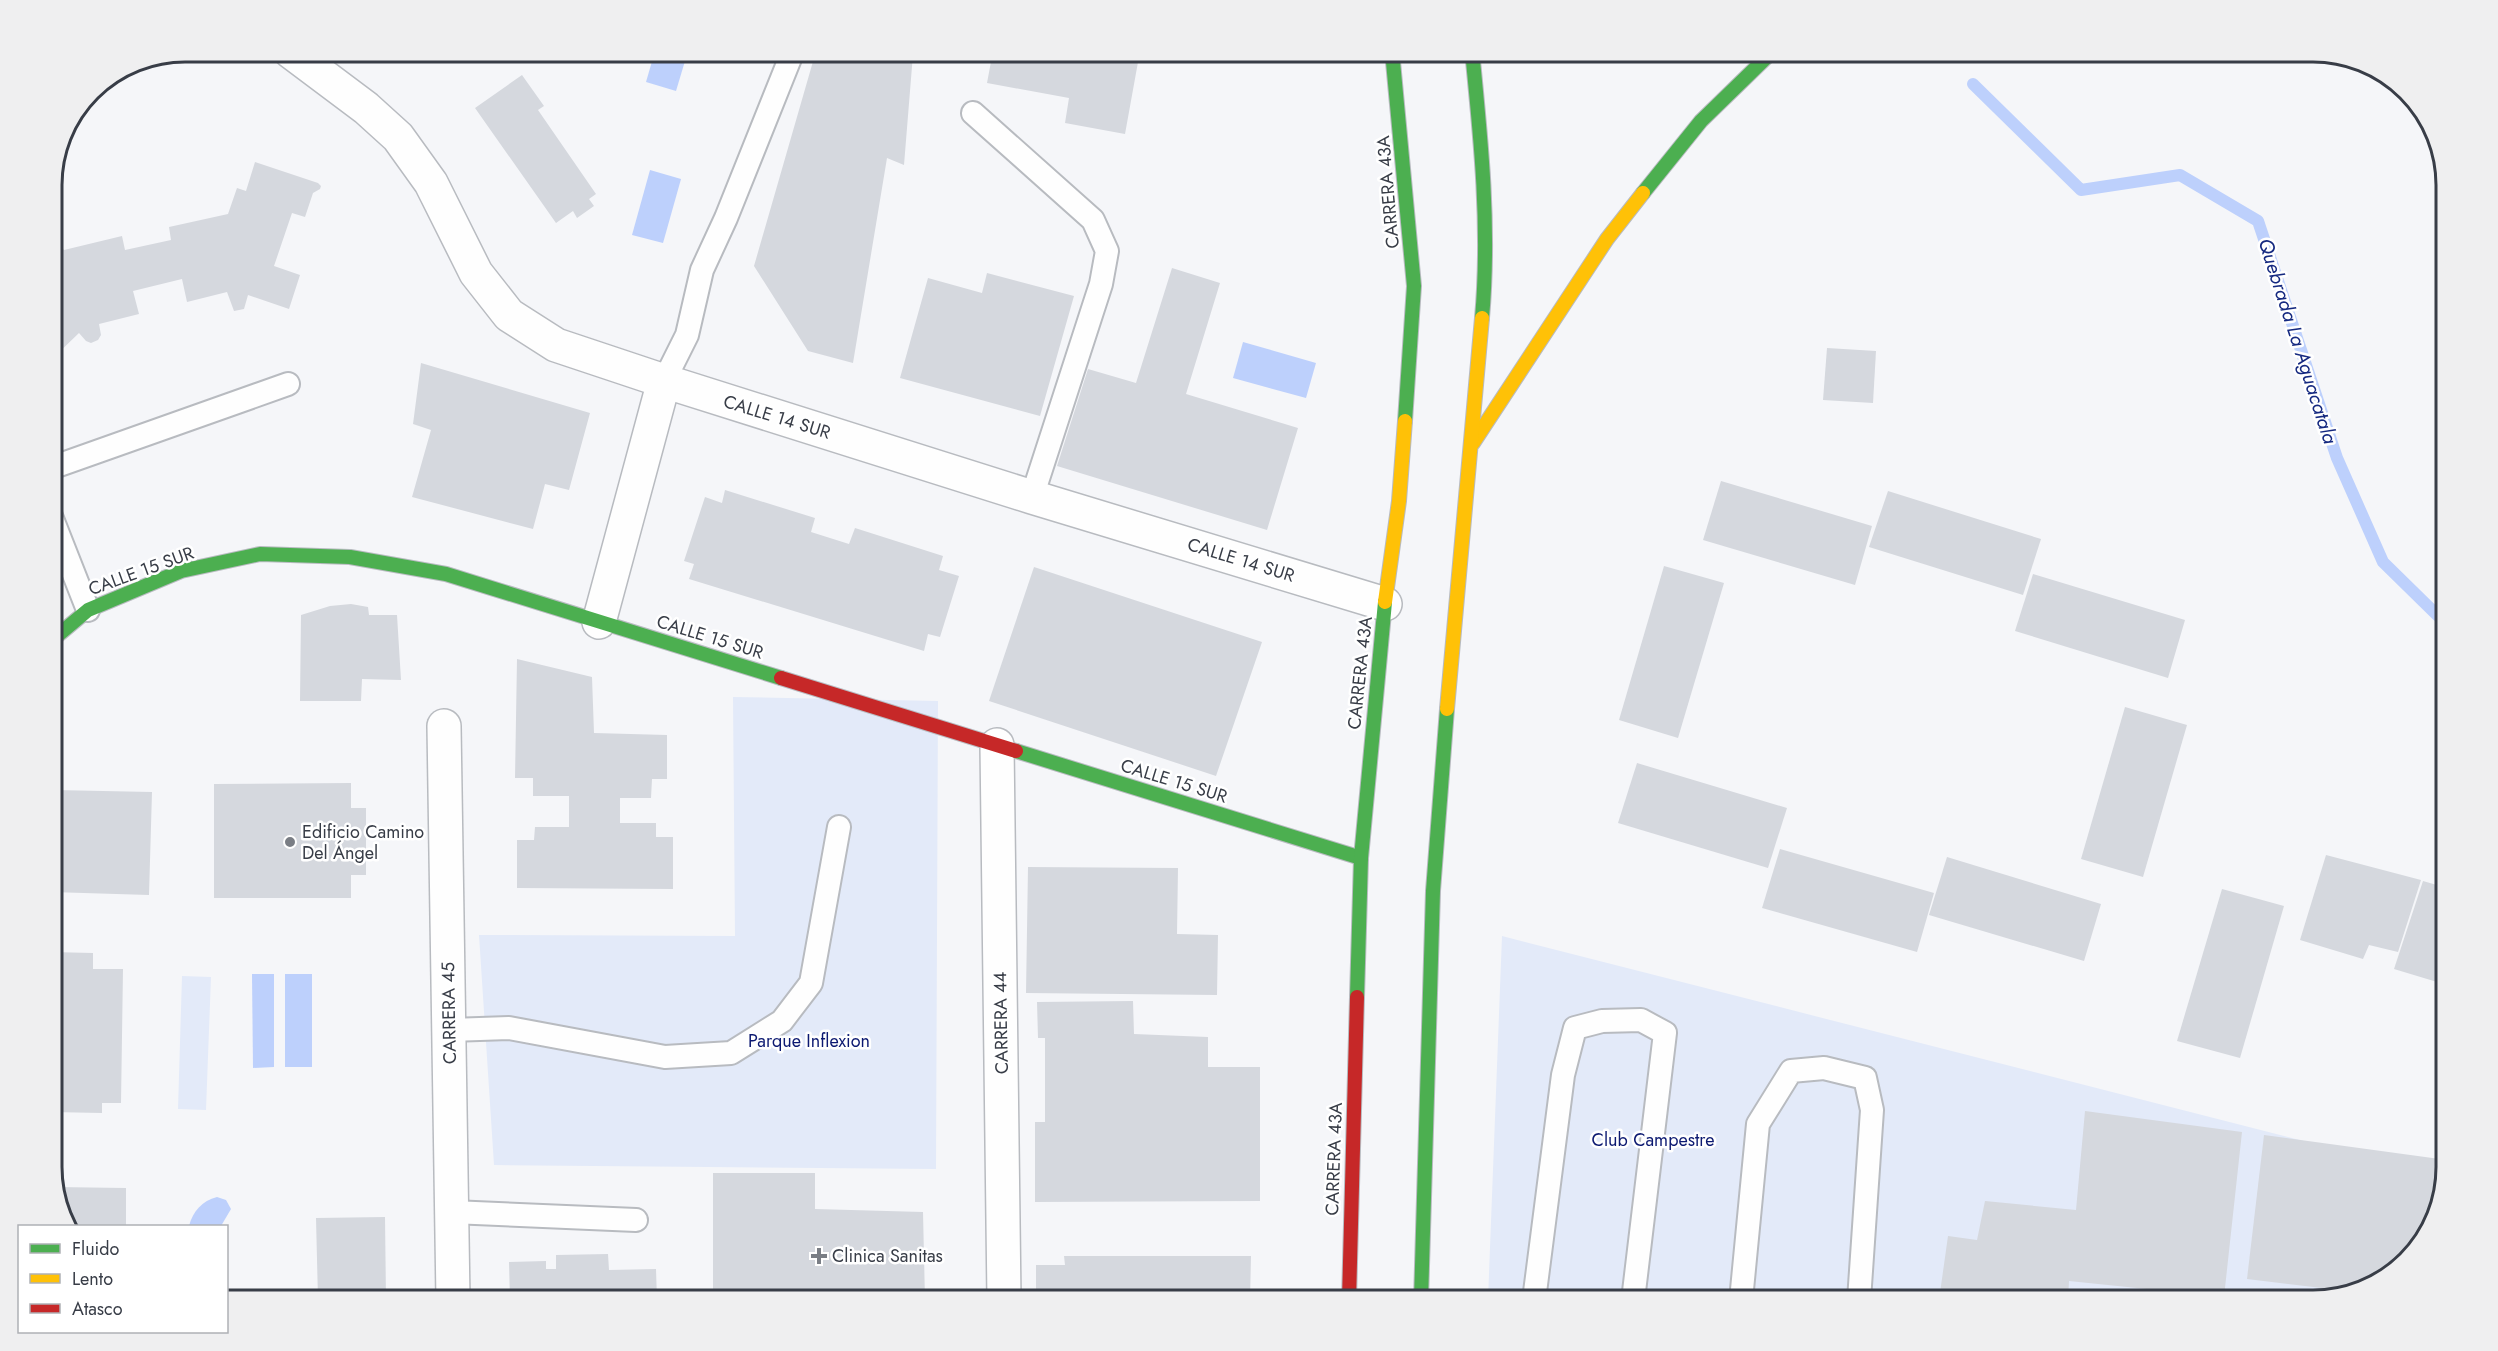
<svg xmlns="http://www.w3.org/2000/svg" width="2498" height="1351" font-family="Jost,sans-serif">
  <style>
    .green { fill: #e3eaf9 }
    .water { fill: #bdd0fc }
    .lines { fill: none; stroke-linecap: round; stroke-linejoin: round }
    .stream { stroke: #bdd0fc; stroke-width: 12 }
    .building { fill: #d5d8de }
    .lane-casing { stroke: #b8bbc0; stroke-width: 26 }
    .street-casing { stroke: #b8bbc0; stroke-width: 36 }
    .fast-casing { stroke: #b8bbc0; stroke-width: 16 }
    .slow-casing { stroke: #b8bbc0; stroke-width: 16 }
    .jam-casing { stroke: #b8bbc0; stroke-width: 16 }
    .path { stroke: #d4d5d8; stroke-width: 4; stroke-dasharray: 4.5 3; stroke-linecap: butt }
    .lane { stroke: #fefefe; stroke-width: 22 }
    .street { stroke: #fefefe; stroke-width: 33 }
    .fast { stroke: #4caf50; stroke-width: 14 }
    .slow { stroke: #ffc107; stroke-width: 14 }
    .jam { stroke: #c62828; stroke-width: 14 }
    .poi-dot { fill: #7a7e85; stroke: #fff; stroke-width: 2 }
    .labels { text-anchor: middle; stroke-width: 5; stroke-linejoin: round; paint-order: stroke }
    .street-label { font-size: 18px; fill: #383d47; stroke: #fff }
    .poi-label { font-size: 18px; fill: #383d47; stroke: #fff; text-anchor: start }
    .park-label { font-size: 18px; fill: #0c1971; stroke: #fff }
    .water-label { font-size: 20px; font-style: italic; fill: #152980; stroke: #fff }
    .rim { fill: none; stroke: #383d47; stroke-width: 3 }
  </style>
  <rect width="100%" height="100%" fill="#f5f6f9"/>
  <g class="green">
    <path d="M733,697l205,4 -2,468 -442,-4 -15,-230 256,1z"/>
    <path d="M1502,936l942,241 -11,49 -52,56 -67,18h-826z"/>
    <path d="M182,976l29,1 -5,133 -28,-1z"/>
  </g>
  <g class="water">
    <path d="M655,51h33l-12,40 -30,-9z"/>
    <path d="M650,170l31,9 -18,64 -31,-8z"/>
    <path d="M1243,342l73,21 -10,35 -73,-20z"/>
    <path d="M252,974h22v93l-21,1z"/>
    <rect x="285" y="974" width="27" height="93"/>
    <path d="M217,1197l9,3 5,9 -10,17h-32c4,-15 13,-25 28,-29z"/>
  </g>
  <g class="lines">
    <path class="stream" d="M1973,84l108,106 99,-15 78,46 79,237 46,104 54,53 10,6"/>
  </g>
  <g class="building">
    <path d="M816,51h89l8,3 -9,111 -17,-7 -34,205 -45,-12 -54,-85z"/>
    <path d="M993,51h147l-15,83 -60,-11 4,-25 -82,-15z"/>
    <path d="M522,75l22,31 -6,4 58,84 -7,5 5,7 -17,12 -4,-7 -17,12 -81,-115z"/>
    <path d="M255,162l63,21 3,3 -1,3 -7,4 -8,24 -13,-4 -18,53 26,9 -11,34 -41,-14 -4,14 -10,2 -7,-19 -40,10 -5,-23 -49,12 6,23 -40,10 2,11 -3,5 -7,3 -5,-2 -7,-8 -28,27v-125l13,15 58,-14 3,14 46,-10 -2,-13 59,-13 9,-26 9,3z"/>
    <path d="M1172,268l48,15 -34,111 112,34 -31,102 -210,-64 31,-97 48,14z"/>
    <path d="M987,273l87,23 -34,120 -140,-38 28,-100 54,15z"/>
    <path d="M1827,348l49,3 -3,52 -50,-3z"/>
    <path d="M421,363l169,50 -21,77 -24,-6 -12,45 -121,-32 19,-67 -18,-6z"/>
    <path d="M1721,481l151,45 -17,59 -152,-45z"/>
    <path d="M725,490l90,28 -4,14 38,12 6,-16 88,28 -4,14 20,6 -19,61 -12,-3 -4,17 -235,-72 5,-15 -10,-3 21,-64 17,6z"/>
    <path d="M1888,491l153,48 -18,56 -154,-48z"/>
    <path d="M1664,566l60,17 -46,155 -59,-18z"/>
    <path d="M1034,567l228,75 -46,134 -227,-75z"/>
    <path d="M2033,574l152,46 -17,58 -153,-47z"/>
    <path d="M351,604l17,3 1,8h28l4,65 -39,-1 -1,22h-61l1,-86 29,-9z"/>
    <path d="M517,659l75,18 2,56 73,2v44h-15l-1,19h-31v25h36v14h17v52l-156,-1v-48h17l1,-13h34v-31h-36v-18h-18z"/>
    <path d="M2125,707l62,18 -44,152 -62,-18z"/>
    <path d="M1637,763l150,45 -19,60 -150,-45z"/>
    <path d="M51,772h3v18l98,2 -3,103 -98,-3z"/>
    <path d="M351,783v25h15v67h-15v23h-137v-114z"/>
    <path d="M1780,849l154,44 -17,59 -155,-44z"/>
    <path d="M2326,855l95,25 -23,72 -29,-7 -6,14 -63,-19z"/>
    <path d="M1947,857l154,47 -17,57 -155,-46z"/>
    <path d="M1028,867l150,1 -1,66 41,1 -1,60 -191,-2z"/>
    <path d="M2423,881l24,7v97l-53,-16z"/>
    <path d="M2222,889l62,17 -44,152 -63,-17z"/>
    <path d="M51,952l42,1v16h30l-2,134h-19v10l-51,-1z"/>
    <path d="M1133,1001l1,33 74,3v30h52v134l-225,1v-80h10v-84h-7l-1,-36z"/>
    <path d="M2085,1111l157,21 -18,165 -155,-16 -1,19h-129l9,-64 29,4 8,-39 91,9z"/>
    <path d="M2264,1135l183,25 -14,66 -52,56 -34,9 -100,-12z"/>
    <path d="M713,1173h102v36l108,3 2,88h-212z"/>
    <path d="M55,1187l71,1v38h-57z"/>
    <path d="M385,1217l1,83h-68l-2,-82z"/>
    <path d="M608,1254l1,16 47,-1 1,31h-147l-1,-38 37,-1v8h10v-14z"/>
    <path d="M1064,1256h187l-1,44h-214v-35h29z"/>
  </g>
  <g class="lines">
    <g class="lane-casing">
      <g id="lane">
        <path d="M973,113l120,107 14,31 -6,33 -69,213"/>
        <path d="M664,381l23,-46 15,-65 24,-52 67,-167"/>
        <path d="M51,468l237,-84"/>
        <path d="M51,516l37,94"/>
        <path d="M450,1030l59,-2 156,29 66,-4 51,-32 29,-38 28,-156"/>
        <path d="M452,1212l184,8"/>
        <path d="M1534,1300l29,-225 12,-47 27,-7 39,-1 24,13 -32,267"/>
        <path d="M1741,1300l17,-176 33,-53 33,-3 41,10 7,32 -13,190"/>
      </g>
    </g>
    <g class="street-casing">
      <g id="street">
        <path d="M290,51l76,57 32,29 33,46 45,90 33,42 47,30 108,36 368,116 353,107"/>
        <path d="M599,622l65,-241"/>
        <path d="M444,726l9,574"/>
        <path d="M997,745l7,555"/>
      </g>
    </g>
    <g class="fast-casing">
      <g id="fast">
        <path d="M1392,51l22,235 -9,135"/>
        <path d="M1472,51c9,89 18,177 10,267"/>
        <path d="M2357,61l21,8"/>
        <path d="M1643,193l58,-72 72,-70"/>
        <path d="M51,641l37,-31 93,-39 79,-17 90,3 96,17 335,104"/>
        <path d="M1016,751l345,107"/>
        <path d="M1357,997l4,-139 24,-256"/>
        <path d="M1421,1300l12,-409 14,-182"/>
      </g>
    </g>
    <g class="slow-casing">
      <g id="slow">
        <path d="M1473,443l134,-204 36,-46"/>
        <path d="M1385,602l14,-101 6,-80"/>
        <path d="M1447,709l35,-391"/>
      </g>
    </g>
    <g class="jam-casing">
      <g id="jam">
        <path d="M781,678l235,73"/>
        <path d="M1349,1300l8,-303"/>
      </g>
    </g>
    <path class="path" d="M1829,51l7,3"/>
    <use href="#lane" class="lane"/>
    <use href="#street" class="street"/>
    <use href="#fast" class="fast"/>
    <use href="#slow" class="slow"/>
    <use href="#jam" class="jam"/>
  </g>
  <g class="poi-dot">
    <circle cx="290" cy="842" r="6"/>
    <path d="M816 1247h6v6h6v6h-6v6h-6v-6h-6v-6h6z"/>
  </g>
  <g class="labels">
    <g class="street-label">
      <text transform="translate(1388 192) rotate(-95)" y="6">CARRERA 43A</text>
      <text transform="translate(777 417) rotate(17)" y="6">CALLE 14 SUR</text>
      <text transform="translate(1241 560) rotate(17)" y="6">CALLE 14 SUR</text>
      <text transform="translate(141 571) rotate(-20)" y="6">CALLE 15 SUR</text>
      <text transform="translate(710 637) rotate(17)" y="6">CALLE 15 SUR</text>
      <text transform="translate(1360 673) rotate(-84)" y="6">CARRERA 43A</text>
      <text transform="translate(1174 781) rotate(17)" y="6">CALLE 15 SUR</text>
      <text transform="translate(449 1013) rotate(-91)" y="6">CARRERA 45</text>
      <text transform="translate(1001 1023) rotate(-91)" y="6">CARRERA 44</text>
      <text transform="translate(1334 1159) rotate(-88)" y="6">CARRERA 43A</text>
    </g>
    <g class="poi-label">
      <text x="302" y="838">Edificio Camino<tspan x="302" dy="21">Del Ángel</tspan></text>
      <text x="832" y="1262">Clinica Sanitas</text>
    </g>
    <g class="park-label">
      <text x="809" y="1047">Parque Inflexion</text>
      <text x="1653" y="1146">Club Campestre</text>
    </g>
    <g class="water-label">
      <text transform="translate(2298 341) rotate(72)" y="7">Quebrada La Aguacatala</text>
    </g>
  </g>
  <path d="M0 0H2498V1351H0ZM185 62H2313A123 123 0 0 1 2436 185V1167A123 123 0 0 1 2313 1290H185A123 123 0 0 1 62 1167V185A123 123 0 0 1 185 62Z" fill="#efeff0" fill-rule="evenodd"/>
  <path class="rim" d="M185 62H2313A123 123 0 0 1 2436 185V1167A123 123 0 0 1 2313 1290H185A123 123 0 0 1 62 1167V185A123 123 0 0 1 185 62Z"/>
  <rect x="18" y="1225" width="210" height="108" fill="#ffffff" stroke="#afb1b5" stroke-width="1.5"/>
  <rect x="30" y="1244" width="30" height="9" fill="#4caf50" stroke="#afb1b5" stroke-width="1.5"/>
  <text x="72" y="1255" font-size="18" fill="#383d47">Fluido</text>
  <rect x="30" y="1274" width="30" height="9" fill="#ffc107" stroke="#afb1b5" stroke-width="1.5"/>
  <text x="72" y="1285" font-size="18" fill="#383d47">Lento</text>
  <rect x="30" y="1304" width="30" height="9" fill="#c62828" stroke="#afb1b5" stroke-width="1.5"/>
  <text x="72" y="1315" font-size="18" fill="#383d47">Atasco</text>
</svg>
